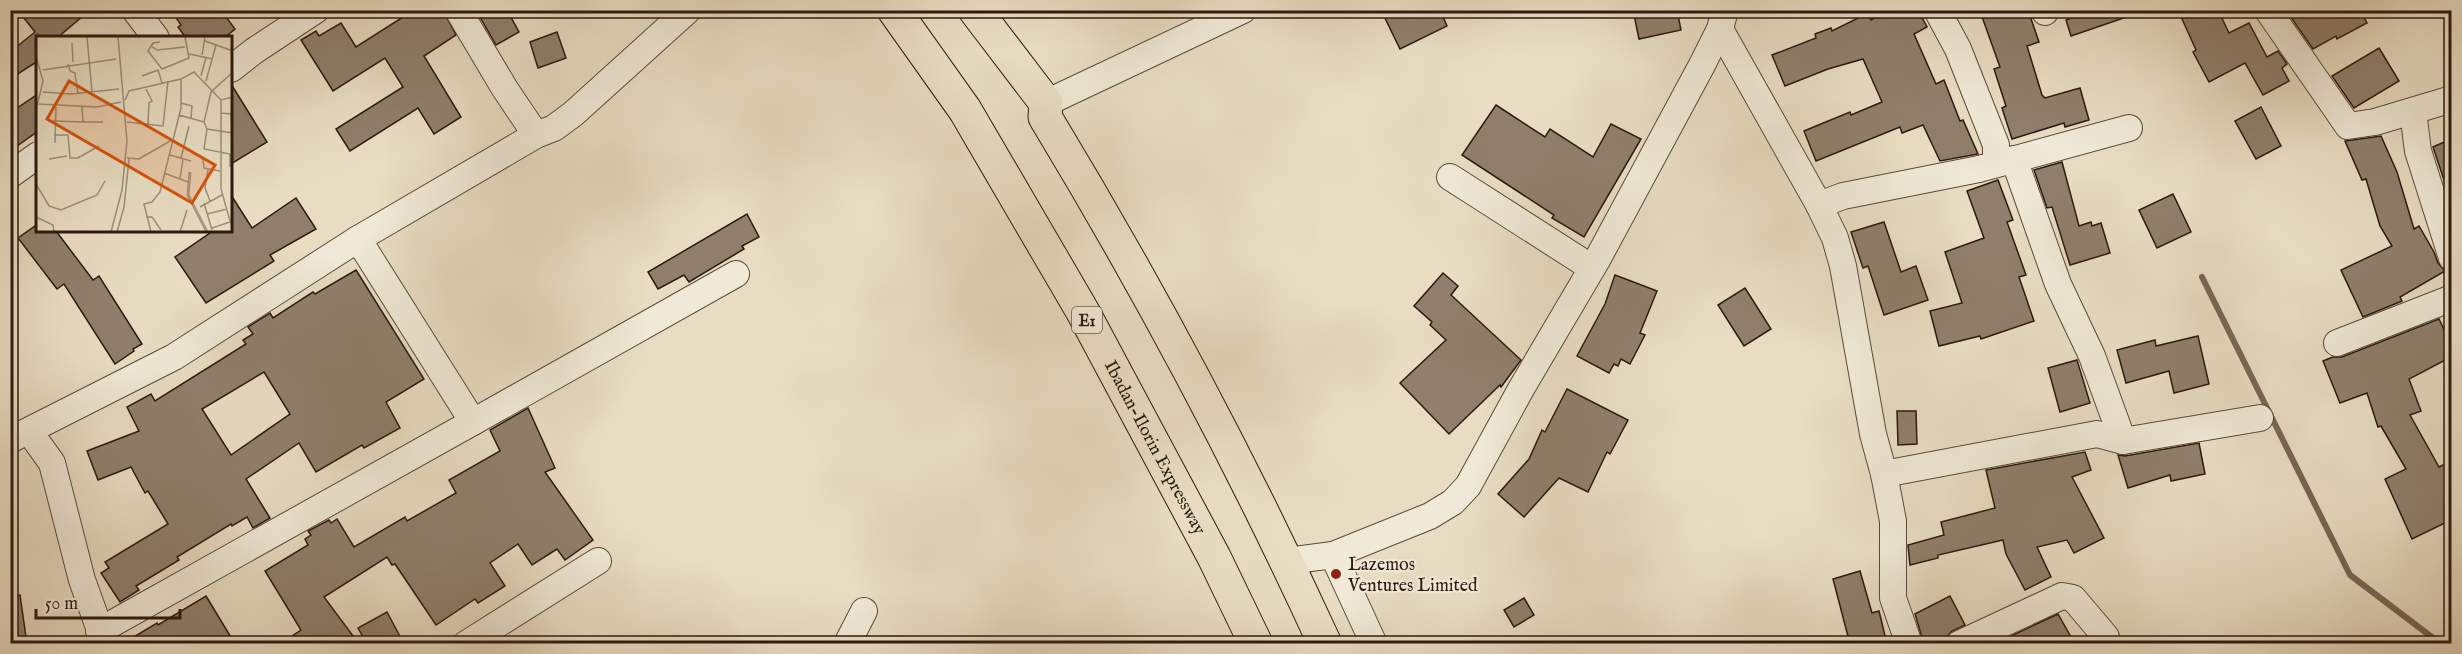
<svg xmlns="http://www.w3.org/2000/svg" width="2462" height="654" font-family="'IM FELL English',serif">
  <style>
    .lines { fill: none; stroke-linecap: round; stroke-linejoin: round }
    .stream { stroke: #786655; stroke-width: 6 }
    .building { fill: #8f7f6c; stroke: #2e190e; stroke-width: 1.5; fill-rule: evenodd }
    .minor-casing { stroke: #5c4a3b; stroke-width: 28 }
    .highway-casing { stroke: #2e190e; stroke-width: 35 }
    .minor { stroke: #f0e9d7; stroke-width: 26 }
    .highway { stroke: #e8ddc2; stroke-width: 33 }
    .poi-dot { fill: #8f2418; stroke: #f0e9d7; stroke-width: 2 }
    .labels { text-anchor: middle; stroke-width: 4.5; stroke-linejoin: round; paint-order: stroke }
    .shield { fill: #f0e9d7; stroke: #68574a; stroke-width: 1.5 }
    .shield-label { font-size: 16px; font-weight: bold; fill: #2e190e }
    .street-label { font-size: 18px; fill: #2e190e; stroke: #f0e9d7 }
    .poi-label { font-size: 18px; fill: #2e190e; stroke: #f0e9d7; text-anchor: start }
    .inset-river { fill: none; stroke: #a99a85; stroke-width: 3 }
    .inset-road { fill: none; stroke: #9e8f7a; stroke-width: 1.5 }
    .view { fill: #d5530c; fill-opacity: 0.15; stroke: #d5530c; stroke-width: 3 }
    .inset-edge { fill: none; stroke: #2e190e; stroke-width: 3 }
  </style>
  <rect width="100%" height="100%" fill="#e8ddc2"/>
  <filter id="stains"><feTurbulence type="fractalNoise" baseFrequency=".00333" numOctaves="4"/><feColorMatrix values="0 0 0 0 .2 0 0 0 0 .09 0 0 0 0 .02 0 0 0 .5 -.17"/></filter>
  <radialGradient id="worn" r=".72"><stop offset=".6" stop-color="#630" stop-opacity="0"/><stop offset="1" stop-color="#630" stop-opacity=".3"/></radialGradient>
  <g class="lines">
    <path class="stream" d="M2202,277l148,298 91,69"/>
  </g>
  <g class="building">
    <path d="M21,10h69l-33,28h-17l-2,-3v26l-28,18v-27l25,-20 -11,-14 2,-1z"/>
    <path d="M171,10h50l14,19 -11,9h-38l-8,-11 3,-2z"/>
    <path d="M414,10h29l13,25 -32,21 37,61 -27,17 -16,-26 -68,43 -14,-22 67,-42 -18,-29 -52,33 -32,-51 15,-9 3,5 22,-13 15,24z"/>
    <path d="M476,10h31l12,22 -23,13z"/>
    <path d="M1381,10h59l7,16 -47,23z"/>
    <path d="M1633,10h44l4,20 -42,9z"/>
    <path d="M1889,10h29l9,17 -13,7 22,50 8,-4 16,41 3,-1 15,34 -38,7 -17,-36 -21,8 -2,-6 -84,34 -12,-30 46,-19 1,3 31,-13 -19,-43 -35,10 -43,17 -13,-31 44,-17 -1,-4 16,-6 1,3 36,-18 3,7z"/>
    <path d="M1991,10h37l11,32 -12,4 15,49 3,3 35,-10 9,32 -24,7 -1,-4 -52,16 -10,-31 4,-2 -12,-37 6,-2 -19,-53z"/>
    <path d="M2095,10h42l1,3 -67,23 -5,-16z"/>
    <path d="M2178,10h40l11,23 20,-10 18,34 11,-6 9,13 -5,4 7,13 -26,14 -18,-32 -36,19 -16,-30 3,-2z"/>
    <path d="M2286,10h74l7,13 -30,16 -1,-3 -23,13z"/>
    <path d="M557,32l9,26 -28,10 -8,-26z"/>
    <path d="M2379,48l20,33 -45,27 -22,-32z"/>
    <path d="M231,84l36,58 -36,22z"/>
    <path d="M38,94v37l-28,20v-38z"/>
    <path d="M1496,105l49,32 5,-8 43,28 18,-33 30,15 -57,98 -32,-19 2,-3 -92,-60z"/>
    <path d="M2261,107l20,39 -25,13 -21,-38z"/>
    <path d="M2381,136l16,36 17,57 5,-3 15,26 4,11 7,8 -45,26 2,4 -39,16 -22,-47 51,-24 -12,-20 -14,-47 -4,1 -17,-39z"/>
    <path d="M2451,139v62l-18,-54z"/>
    <path d="M2062,162l17,64 12,-4 1,4 9,-3 9,30 -40,12 -18,-58 -5,1 -13,-38z"/>
    <path d="M1998,180l15,40 -6,2 19,53 -7,2 15,44 -53,18 -1,-3 -41,10 -9,-35 32,-8 -17,-51 39,-14 -17,-47z"/>
    <path d="M2173,194l18,38 -34,16 -18,-38z"/>
    <path d="M231,195l21,33 44,-30 20,31 -46,26 4,6 -68,42 -31,-46 38,-26h18z"/>
    <path d="M747,214l12,23 -17,9 2,3 -55,33 -5,-7 -26,14 -10,-17z"/>
    <path d="M1884,222l17,50 15,-6 12,34 -44,15 -16,-49 -5,2 -12,-36z"/>
    <path d="M38,224v7h18l37,49 6,-4 43,68 -9,5 1,2 -19,13 -51,-80 -7,5 -39,-51z"/>
    <path d="M356,270l68,109 -38,23 14,26 -36,20 -2,-3 -46,27 -17,-29 -53,36 24,39 -17,10 -6,-11 -15,9 -1,-2 -54,33 2,3 -43,26 3,4 -19,12 -19,-29 8,-5 -4,-6 63,-38 -20,-33 -3,2 -14,-26 -33,13 -11,-29 52,-20 -12,-24 24,-13 4,7 91,-57 -3,-4 10,-6 -5,-7 22,-14 3,5 40,-26 2,2zM264,372l26,42 -59,41 -29,-46z"/>
    <path d="M1443,273l15,13 -7,9 70,65 -20,27 -1,-2 -51,49 -49,-51 46,-43 -16,-15 2,-3 -18,-16z"/>
    <path d="M1615,275l42,16 -17,42 5,2 -15,29 -9,-5 -3,7 -4,-2 -5,9 -32,-17 28,-52z"/>
    <path d="M1745,288l26,41 -27,17 -26,-41z"/>
    <path d="M2439,319l12,25v13l-42,22 12,32 -11,4 29,52 12,-6v59l-39,19 -27,-60 21,-10 -25,-43 -3,1 -11,-34 -27,10 -17,-42 10,-4h9z"/>
    <path d="M2198,336l11,48 -35,9 -5,-22 -43,12 -9,-33 38,-10 1,6z"/>
    <path d="M2077,360l13,43 -30,9 -12,-44z"/>
    <path d="M1567,389l61,31 -18,34 -3,-2 -19,40 -29,-14 -35,39 -26,-23 31,-35 13,-29 3,2z"/>
    <path d="M528,408l27,60 -10,4 48,68 -28,20 -8,-11 -25,16 -14,-21 -28,19 15,23 -27,17 -3,-4 -39,26 -41,-61 -3,1 -5,-8 -63,40 35,47h-79l21,-14 -36,-59 43,-26 -3,-6 6,-4 -3,-4 21,-11 2,3 6,-4 17,28 51,-30 2,4 49,-28 -7,-13 51,-29 -10,-21z"/>
    <path d="M1897,411h19l1,33 -19,1z"/>
    <path d="M2199,443l6,31 -34,7 -1,-6 -42,13 -10,-33 7,1z"/>
    <path d="M2085,452l6,18 -19,7 32,61 -30,15 -7,-13 -30,7 14,30 -26,13 -19,-36 -3,-14 -65,15v3l-28,7 -2,-20 36,-10 -3,-13 54,-14 -9,-38z"/>
    <path d="M1860,571l12,42 7,-2 8,33h-37l-17,-65z"/>
    <path d="M20,595l7,49h-17v-48z"/>
    <path d="M206,596l29,48h-113l35,-21 1,2z"/>
    <path d="M1950,596l15,29 -13,6 -12,13h-16l-9,-30z"/>
    <path d="M1524,598l10,17 -20,12 -10,-17z"/>
    <path d="M387,612l17,32h-37l-9,-16z"/>
    <path d="M2058,614l17,30h-79v-1z"/>
  </g>
  <g class="lines">
    <g class="minor-casing">
      <g id="minor">
        <path d="M135,10l21,28"/>
        <path d="M458,10l47,79 31,46"/>
        <path d="M1937,10l21,39 38,96v19"/>
        <path d="M2044,10l1,2"/>
        <path d="M2269,12l79,114 27,-4 77,-23"/>
        <path d="M1720,29l99,176 16,33 8,28 30,168 11,40 9,47v77l16,46"/>
        <path d="M231,69l23,-18 62,-41"/>
        <path d="M1046,103l197,-93"/>
        <path d="M2413,112l5,39 34,107"/>
        <path d="M2014,159l44,125 34,72 31,85"/>
        <path d="M10,175l28,-20"/>
        <path d="M1450,177l142,91"/>
        <path d="M1819,205l24,-9 136,-27 150,-41"/>
        <path d="M2337,343l115,-45"/>
        <path d="M473,422l263,-148"/>
        <path d="M29,431l23,32 30,117 23,64"/>
        <path d="M10,440l164,-83 184,-118 178,-104 18,-7 19,-14 115,-104"/>
        <path d="M1884,474l213,-40 26,7 137,-23"/>
        <path d="M1333,555l41,89"/>
        <path d="M1287,561l46,-6 97,-39 23,-14 15,-16 53,-97 76,-129 105,-195 18,-36 5,-19"/>
        <path d="M99,631l374,-209 -115,-183"/>
        <path d="M466,644l132,-83"/>
        <path d="M847,644l17,-33"/>
        <path d="M1959,644l103,-48 11,2 33,39"/>
      </g>
    </g>
    <g class="highway-casing">
      <g id="highway">
        <path id="s1" d="M894,10l71,100 118,202 131,245 42,87"/>
        <path d="M975,10l71,93 -1,14c103,170 197,346 280,527"/>
      </g>
    </g>
    <use href="#minor" class="minor"/>
    <use href="#highway" class="highway"/>
  </g>
  <circle class="poi-dot" cx="1336" cy="574" r="6"/>
  <g class="labels">
    <rect class="shield" x="1072" y="307" width="30" height="26" rx="4.5"/>
    <g class="shield-label">
      <text x="1087" y="326">E1</text>
    </g>
    <g class="street-label">
      <text dy="6" stroke="none"><textPath href="#s1" startOffset="510">Ibadan-Ilorin Expressway</textPath></text>
    </g>
    <g class="poi-label">
      <text x="1348" y="570">Lazemos<tspan x="1348" dy="21">Ventures Limited</tspan></text>
    </g>
  </g>
  <g transform="translate(36 36)">
    <rect width="196" height="196" fill="#e8ddc2"/>
    <path class="inset-river" d="M154,136l-2,23 19,37"/>
    <path class="inset-road" d="M51,1l5,55M169,5l28,10M124,6l-7,1 -5,8 14,18 27,-11 -4,-21M36,7l1,19M115,10l6,4 28,-3M153,18l24,5M166,19l3,-18M0,20l7,25 -7,29M32,28l2,7 5,2 3,20M7,34l73,-11M197,36l-22,20 -7,30 3,7 26,4M106,40l16,-6 4,13M165,40l5,-19M170,45l10,-36M110,53l6,12 -3,2 -1,21M7,56l28,2 48,-5M89,64l4,-9 52,-12 13,-7 27,28 12,-3M185,64v89l9,32M145,67l11,3 -1,12M3,68l58,3 24,-5M185,77l10,1 1,14M143,79l25,7M17,85l30,1 -1,-15M47,86h20M91,86l36,4 5,-45M171,93l-3,20 26,5v13M18,99h14l2,23h8l21,-12M19,107l1,-36M134,119l21,6M91,122l12,1 31,-18M145,122l8,-32M13,123l18,-3M167,123l1,9 16,3M172,134l-3,18 5,13M128,137l24,9M144,142l3,-19M0,148l13,22 12,4 36,-15 8,-14M168,167l8,27M164,171l22,-12M171,178l20,-5M0,181l17,8 1,7M110,181h6l9,13M176,192l21,-7M75,196l11,-42 5,-49 -9,-104M81,196l7,-25 5,-48M115,196l-7,-28 8,-2 8,-10 21,-84v-29M144,196l7,-22"/>
    <path class="view" d="M33,45l146,84 -23,38 -145,-84z"/>
    <rect width="196" height="196" class="inset-edge"/>
  </g>
  <rect width="2462" height="654" fill="none" stroke="#e8ddc2" stroke-width="36"/>
  <rect x="12" y="12" width="2438" height="630" fill="none" stroke="#2e190e" stroke-width="3"/>
  <rect x="18" y="18" width="2426" height="618" fill="none" stroke="#2e190e" stroke-width="1.5"/>
  <path d="M36 609v9h144v-9" fill="none" stroke="#2e190e" stroke-width="3"/>
  <text x="45" y="609" font-size="18" fill="#2e190e" stroke="#f0e9d7" stroke-width="4.5" paint-order="stroke">50 m</text>
  <rect width="100%" height="100%" filter="url(#stains)"/>
  <rect width="100%" height="100%" fill="url(#worn)"/>
</svg>
